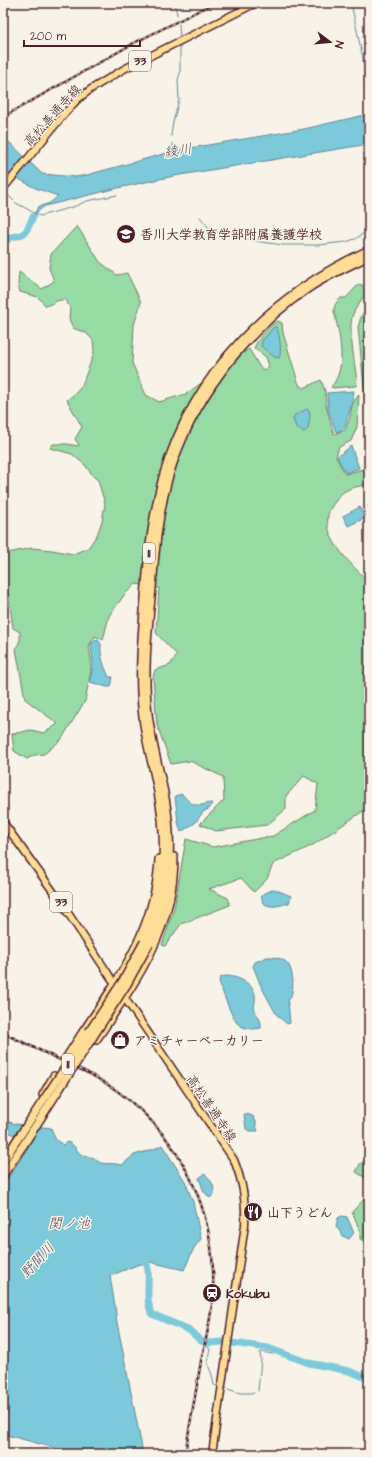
<svg xmlns="http://www.w3.org/2000/svg" width="372" height="1457" font-family="'Architects Daughter','Klee One',sans-serif">
  <style>
    .green { fill: #97daa6; stroke: #707c68 }
    .water { fill: #7bc9da; stroke: #678594 }
    .lines { fill: none; stroke-linecap: round; stroke-linejoin: round }
    .stream { stroke: #678594; stroke-width: 1 }
    .river { stroke: #7bc9da; stroke-width: 7 }
    .primary-casing { stroke: #4a1f2b; stroke-width: 9 }
    .trunk-casing { stroke: #4a1f2b; stroke-width: 10 }
    .primary { stroke: #ffdd96; stroke-width: 6 }
    .trunk { stroke: #ffdd96; stroke-width: 7 }
    .rail-casing { stroke: #4a1f2b; stroke-width: 2.5 }
    .rail { stroke: #f7f3e8; stroke-width: 1; stroke-dasharray: 3; stroke-linecap: butt }
    .trunk-bridge-casing { stroke: #4a1f2b; stroke-width: 10; stroke-linecap: butt }
    .trunk-bridge { stroke: #ffdd96; stroke-width: 7 }
    .labels { text-anchor: middle; stroke-width: 3; stroke-linejoin: round; paint-order: stroke }
    .shield { fill: #f7f3e8; stroke: #7e5f64; stroke-width: 1 }
    .shield-label { font-size: 12px; font-weight: bold; fill: #4a1f2b }
    .street-label { font-size: 13px; fill: #4a1f2b; stroke: #f7f3e8 }
    .poi-label { font-size: 13px; font-weight: bold; fill: #4a1f2b; stroke: #f7f3e8; text-anchor: start }
    .water-label { font-size: 14px; font-style: italic; fill: #595260; stroke: #f7f3e8 }
  </style>
  <rect width="100%" height="100%" fill="#f7f3e8"/>
  <filter id="ink" filterUnits="userSpaceOnUse"><feTurbulence type="fractalNoise" baseFrequency=".025" numOctaves="2"/><feDisplacementMap in="SourceGraphic" scale="8" xChannelSelector="R" yChannelSelector="G"/><feConvolveMatrix kernelMatrix="1 2 1 2 8 2 1 2 1" color-interpolation-filters="sRGB"/></filter>
  <g filter="url(#ink)">
    <g class="green">
      <path d="M77,226l23,36 17,13 10,-2 14,29 -7,23 -2,38 14,32 13,7 27,-8 63,-45 10,17 5,4 5,-4 -3,-9 -12,-9c4,-9 15,-23 24,-27l4,2 1,10 16,52 5,3 17,-8 4,11 1,15 8,28 11,-4 5,-13 2,-12 7,-11 -2,33 -6,14 -12,6 -3,10 9,17 22,-6 2,3v13c-8,2 -17,3 -24,7 -4,2 -7,7 -10,11 -23,26 13,59 31,77h3v228l-56,38 -40,19 -6,15 -13,13 -13,-14 -32,11 19,9 2,7 -49,19 -16,22 -3,-1 12,-36 12,-70 27,8 60,-11 42,-26 3,-26 -14,-8 -18,20v13l-19,16 -51,6 -16,-7 24,-24 -1,-23 -33,-16 -19,3 -14,-39 -4,-48 2,-7 15,-5 7,-10 -21,-22 3,-45 -23,-4 -11,10 -16,22 -6,24 -8,-4 -6,10 2,13v12l-6,30 -24,39 -17,14 -9,1 -8,4 -13,-8 -2,-17 19,-4 13,3 14,-9 -33,-25 -9,-50 4,-9v-8l-7,-4 -5,-37 -5,-6v-31l29,-6 20,2 21,4 15,-6 9,-13 5,-14 3,-17 -7,-24 -4,-3 -9,-12 -13,-11 -22,-6 3,-4h14l11,2 1,-1 -4,-6 7,-12 -15,-27 10,-8 5,-7 11,-29 1,-5 -1,-11 -7,-7 -13,-5 -4,-9 1,-11 -5,-9 -8,2 -11,5 -8,-9 -18,-5 -2,-7 1,-13 23,17 12,-8 -5,-13 2,-14z"/>
      <path d="M359,284l5,2 3,4c-4,9 -12,17 -15,27 -4,16 4,49 5,68l-2,1 -22,2 -2,-1c15,-17 10,-46 5,-67 0,-3 -2,-6 -2,-9 0,-6 3,-10 7,-13h5z"/>
      <path d="M366,308h3v116l-3,1 1,-9 -9,-89 3,-10z"/>
      <path d="M369,1157v23l-13,-8 4,-8z"/>
      <path d="M369,1194v51l-9,-6v-8l-8,-19z"/>
    </g>
    <g class="water">
      <path d="M369,114v30l-195,32 -56,12 -73,18 -8,6 -8,13h-1l10,-18 12,-4 8,-7 -23,-8 -32,-18v-37l1,4 38,37 33,3 12,-2 91,-25 126,-21z"/>
      <path d="M274,327h2c4,5 6,27 3,31l-5,-1 -13,-11 1,-5z"/>
      <path d="M354,391c-1,10 -6,26 -10,37l-2,2 -6,2 -8,-23 -1,-16z"/>
      <path d="M307,409l2,1 1,6 -2,13 -4,3 -8,-5 -3,-8 2,-4z"/>
      <path d="M351,446l8,22 -13,5 -9,-16z"/>
      <path d="M360,507l5,11 -17,8 -5,-10z"/>
      <path d="M98,640l3,4c-1,12 3,22 8,33h4l-2,10h-4l-17,-5 3,-19 -2,-19 3,-3z"/>
      <path d="M182,794c5,6 11,13 20,11 4,-1 6,-2 10,-2l-2,5 -7,4 -8,11 -14,9 -3,-10 -3,-26z"/>
      <path d="M274,889l17,7 -2,7c-9,2 -17,6 -26,0l-2,-7 2,-2z"/>
      <path d="M267,957c5,-1 18,2 21,7 6,8 7,30 0,37l2,22 -3,1 -9,-8 -3,-4 -14,-26 -8,-20 2,-4z"/>
      <path d="M225,976c11,0 27,6 30,18 1,6 -1,11 -1,16 4,6 8,11 7,18 -8,2 -18,1 -24,-5 -6,-7 -15,-32 -18,-42l1,-3z"/>
      <path d="M244,1114l6,1 4,2 -1,3 3,1v5l2,5h-8l-4,-2z"/>
      <path d="M9,1122l7,2 35,4 5,12 7,5 4,-3c8,2 9,9 15,13 8,4 10,-1 18,8 7,1 14,0 22,2l12,-10 20,-6 8,-4 23,36 8,21 8,37 -7,9 -10,22 -34,-8 -13,3 -27,11 6,37v4l27,136 -12,1 -27,-2 -21,1 -21,-3 -59,-16v-248l28,-43 -23,-11 -1,-4z"/>
      <path d="M205,1174c6,6 10,12 9,20l-4,4 -6,-6 -5,-14z"/>
      <path d="M342,1216l5,1 7,16 -5,6 -6,-3 -7,-10 2,-8z"/>
    </g>
    <g class="lines">
      <g class="stream">
        <path d="M175,3l2,12"/>
        <path d="M351,3l12,56 2,24 4,17"/>
        <path d="M179,24l1,14"/>
        <path d="M171,136l2,-14 6,-22 -1,-20 2,-7v-27"/>
        <path d="M172,152l1,-9"/>
        <path d="M5,192l11,11 24,13 33,-9 14,-6 30,-6"/>
        <path d="M200,217l9,11 5,3 15,3 32,8 22,3h35l28,-3 9,-3 14,-9"/>
        <path d="M186,1328l11,13 9,5 4,3 -3,13 5,13 2,10 3,1"/>
        <path d="M225,1388l15,5h14"/>
        <path d="M258,1391l3,-31 -1,-7 1,-1 12,2"/>
      </g>
      <g class="river">
        <path d="M3,239h6l1,-2c17,-2 16,-5 23,-20"/>
        <path d="M142,1256c1,3 4,6 5,8 4,16 -3,35 5,50l37,16 12,11 7,2 15,-1"/>
        <path d="M232,1343l36,5 41,15 40,8 20,8"/>
      </g>
      <g class="primary-casing">
        <g id="primary">
          <path d="M3,189l62,-76 12,-13 14,-11 33,-20 132,-66"/>
          <path d="M3,822l57,79 57,86"/>
          <path d="M122,994l112,166c9,23 12,41 11,65l-33,229"/>
        </g>
      </g>
      <g class="trunk-casing">
        <g id="trunk">
          <path d="M144,942c19,-46 24,-95 15,-144 -4,-27 -13,-54 -16,-81 -5,-40 -1,-79 2,-119 3,-40 7,-81 18,-121 31,-106 108,-182 206,-227"/>
          <path d="M149,944c20,-46 25,-96 16,-146 -5,-28 -14,-56 -17,-85 -5,-41 0,-84 4,-125 3,-37 6,-73 16,-109 22,-77 75,-147 142,-192 18,-12 39,-21 59,-31"/>
          <path d="M83,1032c37,-55 73,-104 76,-173"/>
          <path d="M96,1040c39,-58 78,-109 78,-183"/>
          <path d="M43,1095l11,-19"/>
          <path d="M3,1162l17,-27"/>
          <path d="M3,1175l21,-31"/>
        </g>
      </g>
      <use href="#primary" class="primary"/>
      <use href="#trunk" class="trunk"/>
      <g class="rail-casing">
        <g id="rail">
          <path d="M3,117l131,-74 80,-40"/>
          <path d="M3,1033l85,40c83,44 129,126 125,220 -1,23 -7,46 -12,68 -5,31 -11,62 -16,93"/>
        </g>
      </g>
      <use href="#rail" class="rail"/>
      <g class="trunk-bridge-casing">
        <g id="trunk-bridge">
          <path d="M63,1063l20,-31"/>
          <path d="M17,1140l107,-161 20,-37"/>
          <path d="M24,1144l103,-160 22,-40"/>
        </g>
      </g>
      <use href="#trunk-bridge" class="trunk-bridge"/>
    </g>
  </g>
  <defs>
    <g id="school-disc" transform="scale(1)"><circle r="9.5" fill="#4a1f2b" stroke="#f7f3e8"/><path d="M0-5L7-2L0 1L-7-2ZM-4 1L0 2.5L4 1V4Q0 6-4 4Z" fill="#fff"/></g>
    <g id="shop-disc" transform="scale(1)"><circle r="9.5" fill="#4a1f2b" stroke="#f7f3e8"/><path d="M-5-2.5h2.3a2.7 3.5 0 0 1 5.4 0H5L5.5 6h-11ZM-1.5-2.5h3a1.5 2.3 0 0 0-3 0Z" fill="#fff"/></g>
    <g id="restaurant-disc" transform="scale(1)"><circle r="9.5" fill="#4a1f2b" stroke="#f7f3e8"/><path d="M-5-6h1v4h1v-4h1v4h1v-4h1v5L-1.5 .5V6h-2V.5L-5-1ZM5-6V6H3V1.5H1.5Q1.5-4 5-6Z" fill="#fff"/></g>
    <g id="station-disc" transform="scale(1)"><circle r="9.5" fill="#4a1f2b" stroke="#f7f3e8"/><path d="M-3-6H3Q5-6 5-4V2Q5 4 3 4L4.5 6H3L1.5 4h-3L-3 6H-4.5L-3 4Q-5 4-5 2V-4Q-5-6-3-6ZM-3.5-4v3h7v-3ZM-3.5 1v1.5H-2V1ZM2 1v1.5H3.5V1Z" fill="#fff"/></g>
  </defs>
  <g fill-rule="evenodd">
    <use href="#school-disc" x="126" y="234"/>
    <use href="#shop-disc" x="120" y="1040"/>
    <use href="#restaurant-disc" x="253" y="1212"/>
    <use href="#station-disc" x="212" y="1293"/>
  </g>
  <g class="labels">
    <g class="shield">
      <rect x="129" y="51" width="22" height="20" rx="3"/>
      <rect x="143" y="543" width="12" height="20" rx="3"/>
      <rect x="50" y="892" width="22" height="20" rx="3"/>
      <rect x="62" y="1054" width="12" height="20" rx="3"/>
    </g>
    <g class="shield-label">
      <text x="140" y="65">33</text>
      <text x="149" y="557">11</text>
      <text x="61" y="906">33</text>
      <text x="68" y="1068">11</text>
    </g>
    <g class="street-label">
      <text transform="translate(52 115) rotate(-48)" y="5">高松善通寺線</text>
      <text transform="translate(212 1108) rotate(56)" y="5">高松善通寺線</text>
    </g>
    <g class="poi-label">
      <text x="140" y="239">香川大学教育学部附属養護学校</text>
      <text x="134" y="1045">アミチャーベーカリー</text>
      <text x="267" y="1217">山下うどん</text>
      <text x="226" y="1298">Kokubu</text>
    </g>
    <g class="water-label">
      <text transform="translate(178 150) rotate(-8)" y="5">綾川</text>
      <text x="69" y="1228">関ノ池</text>
      <text transform="translate(37 1260) rotate(-47)" y="5">野間川</text>
    </g>
  </g>
  <rect width="372" height="1457" fill="none" stroke="#f7f3e8" stroke-width="16"/>
  <rect x="8" y="8" width="356" height="1441" fill="none" stroke="#4a1f2b" stroke-width="1.5" filter="url(#ink)"/>
  <g transform="translate(330 42) rotate(106)" stroke="#f7f3e8" stroke-width="3" paint-order="stroke">
  <path d="M0-3L7 15L0 10L-7 15Z" fill="#4a1f2b"/>
  <text y="-6" font-size="11" font-weight="bold" text-anchor="middle" fill="#4a1f2b">N</text>
  </g>
  <path d="M24 40v6h116v-6" fill="none" stroke="#4a1f2b" stroke-width="2"/>
  <text x="30" y="40" font-size="12" fill="#4a1f2b" stroke="#f7f3e8" stroke-width="3" paint-order="stroke">200 m</text>
</svg>
